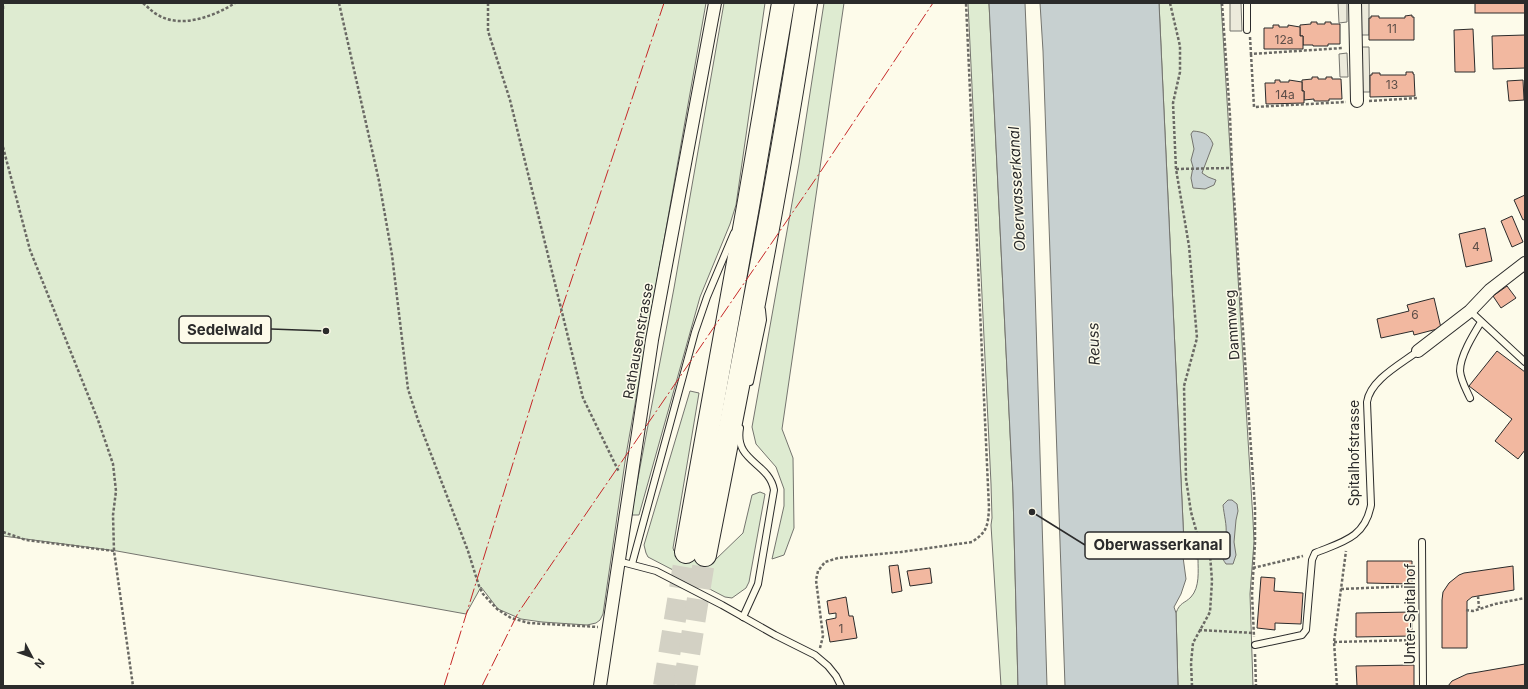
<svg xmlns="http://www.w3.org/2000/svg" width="1528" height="689" font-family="Inter,sans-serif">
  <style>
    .green { fill: #deebd1; stroke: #74746e }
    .parking { fill: #eceadb; stroke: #74746e }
    .water { fill: #c7d0d0; stroke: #74746e }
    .building { fill: #f2b8a0; stroke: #2b2b2b }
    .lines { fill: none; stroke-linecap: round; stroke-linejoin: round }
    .motorway-tunnel { stroke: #d3d1c4; stroke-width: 22; stroke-dasharray: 22 11; stroke-linecap: butt }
    .service-casing { stroke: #2b2b2b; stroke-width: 8 }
    .minor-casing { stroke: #2b2b2b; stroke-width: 14 }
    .motorway-casing { stroke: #2b2b2b; stroke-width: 24 }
    .path { stroke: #6a6964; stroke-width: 2.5; stroke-dasharray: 3 2; stroke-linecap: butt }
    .service { stroke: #fdfbea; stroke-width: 6 }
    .minor { stroke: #fdfbea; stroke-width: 12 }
    .motorway { stroke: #fdfbea; stroke-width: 22 }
    .power { stroke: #c62828; stroke-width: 1; stroke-dasharray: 14 3 2 3; stroke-linecap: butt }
    .labels { text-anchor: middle; stroke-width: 3; stroke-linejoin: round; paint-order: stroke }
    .number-label { font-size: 12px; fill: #5d4e48 }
    .street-label { font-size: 14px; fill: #2b2b2b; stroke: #fdfbea }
    .water-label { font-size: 15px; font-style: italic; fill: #2b2b2b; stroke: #fdfbea }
    .leader { fill: none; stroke: #2b2b2b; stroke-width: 1.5 }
    .callout-dot { fill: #2b2b2b; stroke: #fdfbea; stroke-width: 1.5 }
    .callout { fill: #fdfbea; stroke: #2b2b2b; stroke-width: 1.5 }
    .callout-label { font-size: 15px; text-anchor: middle; font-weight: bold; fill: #2b2b2b }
  </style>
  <rect width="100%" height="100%" fill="#fdfbea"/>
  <g class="green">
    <path d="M3,3h703l-80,452 -23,159 -3,6 -4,3 -9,2 -45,-3 -21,-3 -23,-10 -17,-22 -15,27 -349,-63 -114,-15z"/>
    <path d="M724,3h41l-29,202 -6,19 -30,73 -61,218h-8l43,-227z"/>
    <path d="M824,3h20l-62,426 11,29 1,70 -10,27 -12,4 12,-53v-17l-8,-22 -20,-23 -4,-17 47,-263z"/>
    <path d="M968,3h21l24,490 5,193h-17l-10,-161 1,-7 -1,-34z"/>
    <path d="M1159,3h62l32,517 1,22 -4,52 3,92h-75l-2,-73c4,-11 8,-9 15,-16 9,-10 7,-26 7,-38l-32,-5 -1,-2 1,-3 18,-5z"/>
    <path d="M690,391l9,2 -26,155 1,3 40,10 29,-28 9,-38 8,-3 5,2 -16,88 -3,6 -14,10 -7,-1 -77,-40 -2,-4 -2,-8z"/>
  </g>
  <g class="parking">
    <path d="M1230,3h11l1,28h-12z"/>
    <path d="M1338,3h9v19l-8,1z"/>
    <rect x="1361" y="3" width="8" height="32"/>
    <path d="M1362,47h7l1,45h-8z"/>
    <path d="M1347,53l1,24h-8l-1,-23z"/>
  </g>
  <g class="water">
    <path d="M989,3h36l5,119 17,564h-29l-5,-193z"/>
    <path d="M1040,3h119l25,541 -18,5 -1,3 1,2 17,3 3,22 -5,15 -7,13 2,6 2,73h-113l-22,-635z"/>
    <path d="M1193,131c11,1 16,3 20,13l-11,29 6,4 8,3 -2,5 -9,4 -12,-1 -2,-10 2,-11 -2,-7 3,-11 -3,-15z"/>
    <path d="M1228,500h4l5,4 1,7 -2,9 -2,22 2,13 -3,9h-7c-10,-14 -1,-16 0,-30 1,-9 -2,-19 -3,-29z"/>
  </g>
  <g class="building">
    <rect x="1475" y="3" width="50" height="10"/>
    <path d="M1412,15v2h2v23h-45v-22h2v-2h8v2h26v-2z"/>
    <path d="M1311,22h6v2h8v-2h6v2h9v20h-12v2h-15v-1h-10v-9h-3v-11l11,-1z"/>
    <path d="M1273,25h6v2h9v-2l12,2v9h3v13h-39v-21h9z"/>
    <path d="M1473,29l2,43h-20l-1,-42z"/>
    <path d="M1525,35v33l-32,1 -1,-33z"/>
    <path d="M1406,72h7v2h1l1,22 -45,1v-22h2v-2h8v2h26z"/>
    <path d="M1312,77h6v2h8v-2h6v2h9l1,20h-13v2h-15v-2l-10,1v-9h-2v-11l10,-1z"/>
    <path d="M1275,80h5v2h9v-2l13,2v9h2v12l-38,1 -1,-21h10z"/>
    <path d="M1523,80l1,20 -15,1 -2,-20z"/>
    <path d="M1525,195v24l-2,1 -9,-20z"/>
    <path d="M1512,216l11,26 -11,5 -11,-26z"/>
    <path d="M1485,228l7,33 -26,6 -7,-33z"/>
    <path d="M1507,286l9,12 -15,10 -8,-12z"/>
    <path d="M1434,298l7,30 -27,7 -1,-4 -32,7 -4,-19 32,-8 -2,-6z"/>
    <path d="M1497,351l28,21v78l-7,9 -23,-18 17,-22 -43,-33z"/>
    <path d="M1367,561h45v23l-45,-1z"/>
    <path d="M898,565l4,26 -10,2 -3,-27z"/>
    <path d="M1513,566l1,24 -42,7 -5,4v47h-25v-48l1,-8 6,-9 10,-8 5,-2z"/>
    <path d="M930,568l2,15 -22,3 -3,-15z"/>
    <path d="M1261,577l14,1 -1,13 29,2 -2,31 -26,-1v7l-18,-2z"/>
    <path d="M846,597l3,19h4l4,22 -27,4 -4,-22 10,-2v-5l-7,1 -2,-13z"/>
    <path d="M1412,612v24l-56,1v-24z"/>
    <path d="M1525,664v22h-77l4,-5 15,-7z"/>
    <path d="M1414,665v21h-57l-1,-20z"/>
  </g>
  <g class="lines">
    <g class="motorway-tunnel">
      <path d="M664,686l22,-134"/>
      <path d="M684,686l21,-131"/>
    </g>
    <g class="service-casing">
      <g id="service">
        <path d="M1247,30v-27"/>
        <path d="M1470,311l55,51"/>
        <path d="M750,382l13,-62 -1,-10"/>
        <path d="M1470,398c-4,-9 -9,-17 -10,-27 0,-15 13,-36 21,-49"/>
        <path d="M740,428c-6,34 29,34 34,62l-16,94 -15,33"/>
        <path d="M1422,542l1,144"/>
        <path d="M618,561l38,10 66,34 53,30 40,20 13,11 8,10 5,10"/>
        <path d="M632,564l63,-232 12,-35 27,-64"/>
        <path d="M1255,645l47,-10 4,-5 6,-70 3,-7c27,-11 50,-15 56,-48l-4,-103c3,-22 34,-38 51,-51"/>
      </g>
    </g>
    <g class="minor-casing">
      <g id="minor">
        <path d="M1355,3l2,98"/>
        <path d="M1418,351l52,-40 20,-21 35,-27"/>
        <path d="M600,686l52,-346 63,-337"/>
      </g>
    </g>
    <g class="motorway-casing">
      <g id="motorway">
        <path d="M686,552l63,-351 34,-198"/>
        <path d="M705,555c36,-184 73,-367 101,-552"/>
      </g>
    </g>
    <g class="path">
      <path d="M143,3c5,4 9,9 15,12 23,14 57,1 77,-12"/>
      <path d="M339,3l40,178 13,74 16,134 10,31 50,131 11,35 4,8 14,15 14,9 18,5 69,4"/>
      <path d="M488,3v28l22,69 73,298 36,74"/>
      <path d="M1170,3l10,43v26l-7,31 3,66 13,77 8,92 -13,48 2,93 5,33 7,25 12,17 2,27 -2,31 -17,31 -2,20 1,23"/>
      <path d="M1222,3l8,113 2,52 23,340v35l-3,51 2,43"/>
      <path d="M3,9v-6"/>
      <path d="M1250,37l1,17 92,-6"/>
      <path d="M1251,54l3,53 92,-5"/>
      <path d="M1369,101l48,-3"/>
      <path d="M3,147l27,103 68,170 15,44 3,27 -3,24 1,36 19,135"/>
      <path d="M1176,169l55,-1"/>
      <path d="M3,532l23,8 88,11"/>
      <path d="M1253,568l50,-12"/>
      <path d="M1341,589l74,-3"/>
      <path d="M1478,596l1,12"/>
      <path d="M1466,610l7,1 22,-7 30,-6"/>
      <path d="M1199,630l55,3"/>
      <path d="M1334,642l80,-2"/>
      <path d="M820,648l3,-12 -7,-56 2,-9 7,-9 13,-4 63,-6 71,-10c15,-10 16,-16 17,-34l-23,-505"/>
      <path d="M1255,654l1,32"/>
      <path d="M1337,686l-3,-44 12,-91"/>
    </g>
    <use href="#service" class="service"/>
    <use href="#minor" class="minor"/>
    <use href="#motorway" class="motorway"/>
    <g class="power">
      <path d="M444,686l105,-339 115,-344"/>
      <path d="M482,686l36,-73 303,-442 112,-168"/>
    </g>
  </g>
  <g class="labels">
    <g class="number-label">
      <text x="1392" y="33">11</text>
      <text x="1284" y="44">12a</text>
      <text x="1392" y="89">13</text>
      <text x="1285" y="99">14a</text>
      <text x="1476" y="251">4</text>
      <text x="1415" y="319">6</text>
      <text x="841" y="633">1</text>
    </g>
    <g class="street-label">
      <text transform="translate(1232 325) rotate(-94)" y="5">Dammweg</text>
      <text transform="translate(638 341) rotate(-80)" y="5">Rathausenstrasse</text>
      <text transform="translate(1354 453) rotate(-90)" y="5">Spitalhofstrasse</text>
      <text transform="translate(1410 614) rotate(-90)" y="5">Unter-Spitalhof</text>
    </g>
    <g class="water-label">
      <text transform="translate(1017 189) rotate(-93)" y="5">Oberwasserkanal</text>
      <text transform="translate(1094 344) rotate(-92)" y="5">Reuss</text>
    </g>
  </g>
  <path class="leader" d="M326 331L271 329M1032 512L1085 545"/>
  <g class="callout-dot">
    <circle cx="326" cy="331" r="4"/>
    <circle cx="1032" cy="512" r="4"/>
  </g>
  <g class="callout">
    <rect x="179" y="316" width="92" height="27" rx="4"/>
    <rect x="1085" y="532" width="145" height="27" rx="4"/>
  </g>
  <g class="callout-label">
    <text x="225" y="335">Sedelwald</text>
    <text x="1158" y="550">Oberwasserkanal</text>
  </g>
  <rect width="1528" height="689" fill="none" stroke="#2b2b2b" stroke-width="8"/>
  <g transform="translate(32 657) rotate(131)" stroke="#fdfbea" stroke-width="3" paint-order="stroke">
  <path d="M0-3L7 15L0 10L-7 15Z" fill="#2b2b2b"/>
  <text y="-6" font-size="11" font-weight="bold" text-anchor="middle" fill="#2b2b2b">N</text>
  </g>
</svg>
